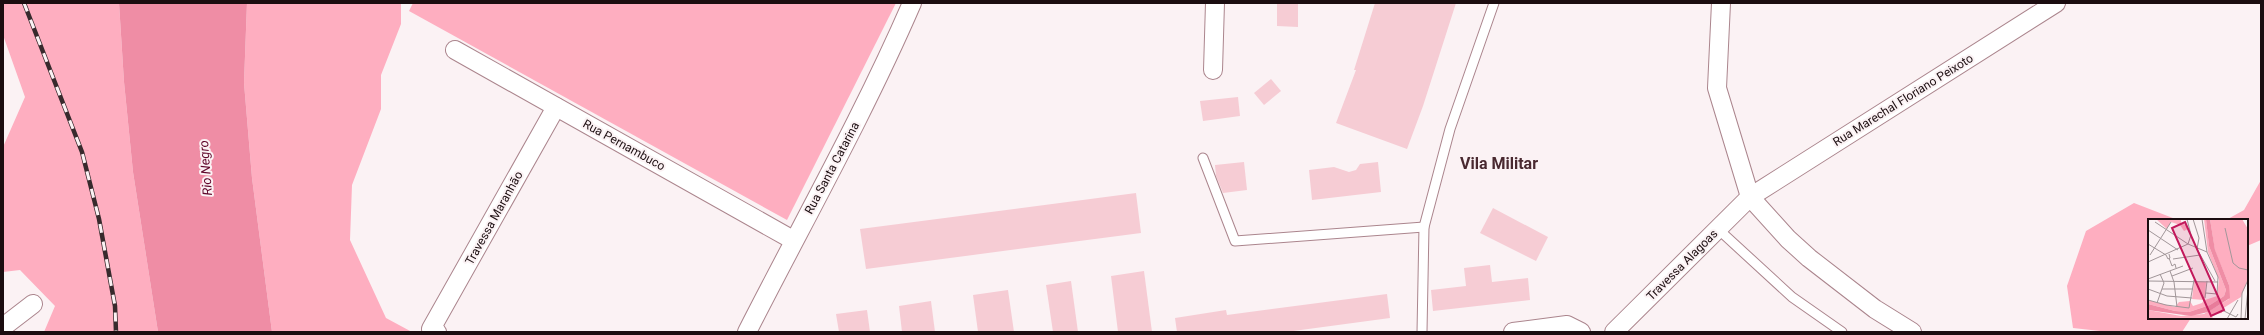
<svg xmlns="http://www.w3.org/2000/svg" width="2264" height="335" font-family="Roboto,sans-serif">
  <style>
    .green { fill: #feaec0 }
    .water { fill: #ef8da5 }
    .building { fill: #f6ccd4 }
    .lines { fill: none; stroke-linecap: round; stroke-linejoin: round }
    .service-casing { stroke: #ab858d; stroke-width: 11 }
    .minor-casing { stroke: #ab858d; stroke-width: 20 }
    .service { stroke: #fff; stroke-width: 9 }
    .minor { stroke: #fff; stroke-width: 18 }
    .rail-casing { stroke: #382a2d; stroke-width: 4.5 }
    .rail { stroke: #fbf2f4; stroke-width: 3; stroke-dasharray: 9; stroke-linecap: butt }
    .labels { text-anchor: middle; stroke-width: 4; stroke-linejoin: round; paint-order: stroke }
    .street-label { font-size: 12px; fill: #1b0d10; stroke: #fbf2f4 }
    .water-label { font-size: 13px; font-style: italic; fill: #60072b; stroke: #fbf2f4 }
    .district-label { font-size: 16px; font-weight: bold; fill: #492930; stroke: #fbf2f4 }
    .inset-road { fill: none; stroke: #a19699; stroke-width: 1 }
    .view { fill: #c2185b; fill-opacity: 0.15; stroke: #c2185b; stroke-width: 2 }
    .inset-edge { fill: none; stroke: #1b0d10; stroke-width: 2 }
  </style>
  <rect width="100%" height="100%" fill="#fbf2f4"/>
  <g class="green">
    <path d="M3,3h116l5,79 9,90 25,160h-114l11,-26 -35,-36 -17,2v-125l22,-50 -22,-62z"/>
    <path d="M247,3h154v21l-20,51v34l-29,76 -2,55 36,78 26,14h-140l-20,-154 -8,-95z"/>
    <path d="M413,3h483l-109,217 -378,-209z"/>
    <path d="M2261,180v60l-14,6v-26h-21l18,-10z"/>
    <path d="M2134,203l44,17h-29v98h42l-9,14h-73l-36,-4 -6,-42 19,-55z"/>
  </g>
  <path class="water" d="M119,3h128l-3,80 8,95 20,154h-114l-25,-160 -9,-90z"/>
  <g class="building">
    <path d="M1277,3h21v24l-21,-1z"/>
    <path d="M1375,3h81l-33,103 -16,43 -71,-26 20,-53h-2z"/>
    <path d="M1271,79l10,12 -17,14 -10,-12z"/>
    <path d="M1238,97l2,19 -37,5 -3,-20z"/>
    <path d="M1244,162l3,28 -24,3 -7,-17 -1,-11z"/>
    <path d="M1378,162l3,30 -69,8 -3,-30 25,-3 15,5 7,-2 4,-6z"/>
    <path d="M1136,193l5,40 -275,36 -6,-40z"/>
    <path d="M1493,208l55,29 -12,24 -56,-28z"/>
    <path d="M1490,265l2,17 36,-4 2,22 -97,11 -2,-21 35,-4 -2,-18z"/>
    <path d="M1144,271l8,61h-34l-7,-56z"/>
    <path d="M1071,281l7,51h-25l-7,-47z"/>
    <path d="M1008,290l6,42h-36l-5,-37z"/>
    <path d="M1387,294l3,24 -104,14h-109l-2,-14 51,-8 1,5z"/>
    <path d="M931,301l4,31h-33l-3,-26z"/>
    <path d="M867,310l3,22h-31l-3,-18z"/>
  </g>
  <g class="lines">
    <g class="service-casing">
      <g id="service">
        <path d="M1203,158l32,83 189,-14"/>
        <path d="M1718,229l74,68 50,35"/>
        <path d="M1422,332l2,-105 26,-98 44,-126"/>
      </g>
    </g>
    <g class="minor-casing">
      <g id="minor">
        <path d="M1721,3l-4,85 33,109 38,42 21,19 66,51 37,23"/>
        <path d="M455,50l338,190"/>
        <path d="M1213,70l2,-67"/>
        <path d="M3,327l30,-23"/>
        <path d="M437,332l-6,-3 125,-222"/>
        <path d="M747,332c56,-110 116,-216 165,-329"/>
        <path d="M1513,332l54,-7 14,7"/>
        <path d="M1614,332l136,-135 306,-194"/>
      </g>
    </g>
    <use href="#service" class="service"/>
    <use href="#minor" class="minor"/>
    <g class="rail-casing">
      <path id="rail" d="M24,3l58,149 17,67 16,87 1,26"/>
    </g>
    <use href="#rail" class="rail"/>
  </g>
  <g class="labels">
    <g class="street-label">
      <text transform="translate(1903 100) rotate(-32)" y="4">Rua Marechal Floriano Peixoto</text>
      <text transform="translate(624 145) rotate(29)" y="4">Rua Pernambuco</text>
      <text transform="translate(832 168) rotate(-62)" y="4">Rua Santa Catarina</text>
      <text transform="translate(494 218) rotate(-61)" y="4">Travessa Maranhão</text>
      <text transform="translate(1682 265) rotate(-45)" y="4">Travessa Alagoas</text>
    </g>
    <g class="water-label">
      <text transform="translate(205 168) rotate(-94)" y="5">Rio Negro</text>
    </g>
    <g class="district-label">
      <text x="1499" y="169">Vila Militar</text>
    </g>
  </g>
  <g transform="translate(2148 219)">
    <rect width="100" height="100" fill="#fbf2f4"/>
    <path d="M8,0h25v4l5,2 2,4 -4,2 -4,-6 -9,-3 -4,7zM56,0h2l3,27 17,44 -2,6 -14,9 -21,7 -14,-1 -27,-7v-4l27,7 4,-5 11,-1 3,5 9,-3 2,-3 -12,-1 2,-18 12,1 -1,18 12,-4 2,-16 -11,-28zM62,0h32l6,10v50l-7,18 -19,12v4l-8,1 -2,2 1,3 -65,-1v-8l33,6 23,-2 25,-15v-14l-14,-34z" fill="#feaec0"/>
    <path d="M58,0h4l5,31 14,35 1,13 -22,14 -17,4 -43,-6v-6l27,7 14,1 21,-7 14,-9 2,-6 -17,-44z" fill="#ef8da5"/>
    <path class="inset-road" d="M45,0l6,19 -2,11 18,32M54,0l5,33 11,25 -1,17 -11,-1M7,3l33,22 19,8M77,9l8,35 6,5 9,2M0,11l30,20M0,25l18,11 2,4 2,-1 -1,-4M2,36l21,-33M21,39l3,8 3,-2 1,4M25,40l27,-4M0,43l40,-18 3,-9 -4,-16M22,52l4,11 3,25M24,57l21,-8M0,60l35,-13M0,62l70,1M0,70l19,7 25,2M14,70h31M57,79l2,-17M0,81l18,5 23,3 5,-28M9,84l7,-20 -4,-9M74,91l14,7 2,-3M79,100l11,-19M93,100l1,-26 6,-13M97,100l3,-30"/>
    <path class="view" d="M37,3l39,88 -13,6 -39,-88z"/>
    <rect width="100" height="100" class="inset-edge"/>
  </g>
  <rect width="2264" height="335" fill="none" stroke="#1b0d10" stroke-width="8"/>
</svg>
